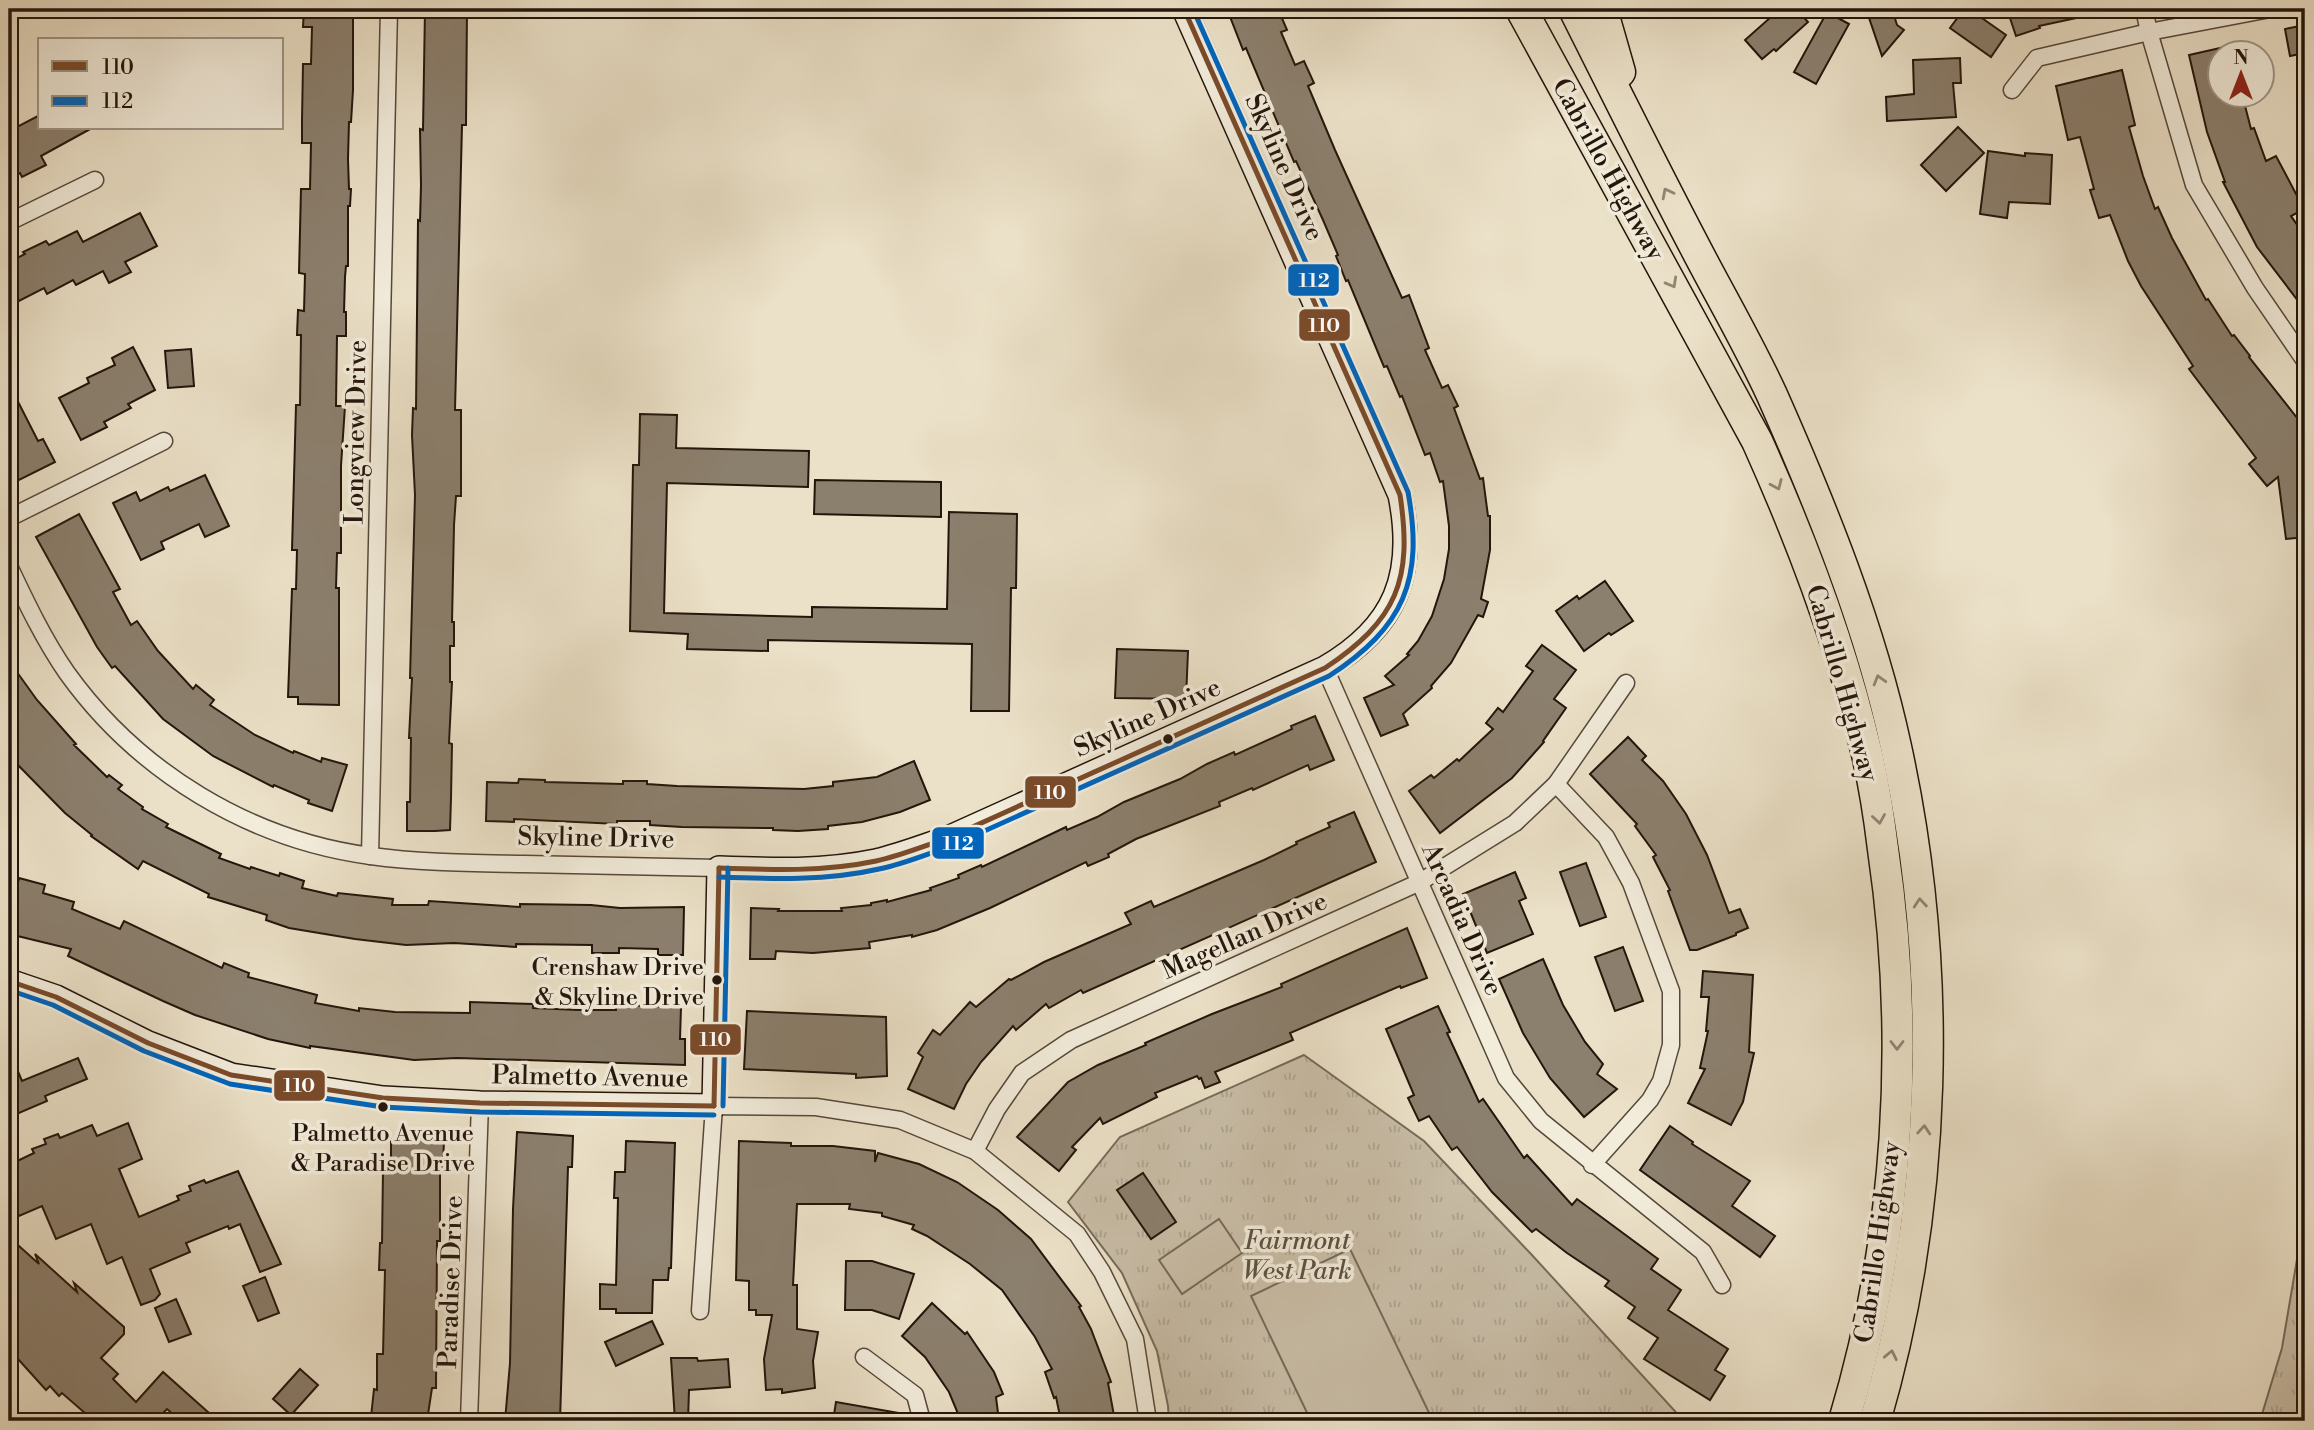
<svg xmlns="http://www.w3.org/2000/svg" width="2314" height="1430" font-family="'Libre Bodoni',serif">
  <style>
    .grass { fill: url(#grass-tufts); stroke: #766a5a; stroke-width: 2 }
    .pitch { fill: #c9bea8; stroke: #766a5a; stroke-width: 2 }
    .building { fill: #8b7f6d; stroke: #24150b; stroke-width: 2 }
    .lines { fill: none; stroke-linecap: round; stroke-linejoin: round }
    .street-casing { stroke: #56483a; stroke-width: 19 }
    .secondary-casing { stroke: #24150b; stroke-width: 26 }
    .highway-casing { stroke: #24150b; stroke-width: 33 }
    .street { stroke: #f2ecdb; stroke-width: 16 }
    .secondary { stroke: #f2ecdb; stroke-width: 23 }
    .highway { stroke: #ebe1c8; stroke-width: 30 }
    .bus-1-casing { stroke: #f2ecdb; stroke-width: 10 }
    .bus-2-casing { stroke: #f2ecdb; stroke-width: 10 }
    .bus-1 { stroke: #7a4b2a; stroke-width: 5 }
    .bus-2 { stroke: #0065bd; stroke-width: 5 }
    .oneway { stroke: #918573 }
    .bus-dot { fill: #24150b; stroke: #f2ecdb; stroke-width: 2.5 }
    .labels { text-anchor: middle; stroke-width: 7; stroke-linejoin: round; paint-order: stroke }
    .bus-label { font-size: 24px; fill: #24150b; stroke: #f2ecdb; text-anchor: end }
    .street-label { font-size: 26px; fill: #24150b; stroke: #f2ecdb }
    .park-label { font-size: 26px; font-style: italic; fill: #5e5042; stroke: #f2ecdb }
    .line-badge { stroke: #f2ecdb; stroke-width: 2.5 }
    .badge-label { font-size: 19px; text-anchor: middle; font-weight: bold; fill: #fff }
  </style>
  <defs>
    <pattern id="grass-tufts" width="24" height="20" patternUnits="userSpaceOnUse" patternTransform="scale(1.75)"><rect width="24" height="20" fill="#c9bea8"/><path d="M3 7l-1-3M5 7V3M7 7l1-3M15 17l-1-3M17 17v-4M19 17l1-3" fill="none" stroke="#aca28f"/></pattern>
  </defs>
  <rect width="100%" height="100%" fill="#ebe1c8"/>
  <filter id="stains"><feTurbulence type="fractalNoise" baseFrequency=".00286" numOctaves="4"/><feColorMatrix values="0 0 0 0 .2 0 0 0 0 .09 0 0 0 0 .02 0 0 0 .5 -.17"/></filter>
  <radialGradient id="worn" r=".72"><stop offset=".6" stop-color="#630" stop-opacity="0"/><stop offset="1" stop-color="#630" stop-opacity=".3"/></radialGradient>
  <g class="grass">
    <path d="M1304,1055l120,86 107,113 153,167h-515l-1,-15 -11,-55 -35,-78 -54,-71 52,-65z"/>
    <path d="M2305,1212v209h-45l22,-73z"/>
  </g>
  <g class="pitch">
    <path d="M1219,1219l23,34 -60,41 -23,-34z"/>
    <path d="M1350,1249l83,172h-122l-60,-125z"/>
  </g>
  <g class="building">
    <path d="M304,9h49v81l-2,32h-2l-1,37 1,30h2l-1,17h-2v60h-2l-1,11 -1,35h2v24h-9l-1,70h9l-4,60v87h-4l-1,35h3v117l-41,-1v-7h-10l4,-108h4l1,-39h-5l4,-145h4l1,-70h-4l1,-25 6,1 1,-37 -6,-1 2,-84h9l1,-46h-9v-23l1,-56h8l1,-37h-9z"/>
    <path d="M425,9h42l-1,116h-4l-7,285h6v86h-5l-2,29 -2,97h2v24h-4v36h2l-3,61 3,1 -1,54 -1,32 -15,1h-28v-29h3l1,-64h-2l3,-60h-2l5,-183 -3,-60 1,-27 3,1 2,-189 2,1 1,-36 -1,-56 3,1z"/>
    <path d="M1227,9h51l9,21 -6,2 14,33 9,-4 10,22 -6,3 27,64 67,148 7,-3 20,53 -4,2 17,38 6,-3 10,21 -4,2 26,71 3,-1 5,38h2v34l-9,49 7,3 -5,15 -5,-2 -27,48 -20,23 1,2 -29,26 5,11 -27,11 -17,-38 30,-13 -9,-9 24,-21 -2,-1 11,-13 14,-25 12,-37 5,-30v-23l-6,-45 -3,1 -10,-29 -5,2 -23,-59 -2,1 -13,-31 -3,1 -36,-87 -2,1 -10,-25 2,-1 -15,-35 -27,-59 -2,1 -48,-114 -3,2z"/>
    <path d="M1780,9h16l12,13 -32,29 -2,-2 -12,10 -17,-19z"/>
    <path d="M1866,9h26l5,16 7,5 -22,26z"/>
    <path d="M1964,9h5l37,26 -15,22 -41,-29z"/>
    <path d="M2007,9h78l1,7 -47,10 1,2 -24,8z"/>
    <path d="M1827,12l22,12 -33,60 -22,-12z"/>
    <path d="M2305,25v28l-15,3 -5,-27z"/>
    <path d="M2220,48v51l22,-5 9,35 3,-1 12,33 10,-5 28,53 -13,7 14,20v74l-48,-63 -34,-65h2l-18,-50 -18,-77z"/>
    <path d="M1960,58l1,25h-8l3,34 -69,4 -1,-24 28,-3 -1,-34z"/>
    <path d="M2122,70l13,55 -6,2 14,49 12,33 3,-2 14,31 34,62 2,-1 24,37 2,-1 16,21 -1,1 56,71v109l-19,2 -8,-62 -11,9 -18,-22 7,-6 -67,-89 4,-3 -52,-80 -13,-25 -18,-46 -11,3 -9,-28 4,-1 -14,-52 -12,3 -12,-54z"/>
    <path d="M40,115v13h52l-51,28 5,9 -24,12 -2,-4 -11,6v-48z"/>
    <path d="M1958,127l26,26 -38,38 -25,-26z"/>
    <path d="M1988,151l37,5v-3l27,2 -2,49 -41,-2 -2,16 -27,-4z"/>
    <path d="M140,213l17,33 -32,16 6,10 -22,11 -6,-12 -27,14 -3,-5 -26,14 -3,-6 -35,18v-44l16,-8 -2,-2 23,-11 3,4 28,-14 6,11z"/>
    <path d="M133,347l22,43 -27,14 3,4 -27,14 3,5 -26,13 -22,-42 30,-15 -2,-5 28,-13 -3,-7z"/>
    <path d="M191,349l3,37 -26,2 -3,-37z"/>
    <path d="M9,384l29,57 5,-2 12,23 -46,23z"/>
    <path d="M640,414l37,1 -1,33 133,3 -1,36 -141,-4 -3,130 148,4v-10l135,2 2,-97 68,2 -1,74h-5l-2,123h-38l1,-67 -204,-4v11l-81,-2 1,-15 -58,-3 3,-166h6z"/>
    <path d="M205,475l24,51 -24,11 -6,-13 -38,18 3,7 -23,11 -28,-57 23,-11 4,9 28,-14 2,4z"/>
    <path d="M815,480l126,2v35l-127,-3z"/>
    <path d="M79,514l41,75 -7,3 18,33 6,-4 21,30 35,38 3,-4 18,15 -4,5 45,30 38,18 1,-2 27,11 1,-4 25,7 -15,46 -24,-8 1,-3 -35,-15 -1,2 -60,-31 -50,-37 -48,-53 -3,2 -15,-21 -61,-110z"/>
    <path d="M1605,581l28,40 -22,14 -2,-2 -25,18 -28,-40 21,-15 2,3z"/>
    <path d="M1542,645l34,25 -22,29 12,9 -23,33 1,1 -32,36 -72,55 -31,-42 22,-16 3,3 23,-19 2,2 34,-32 -7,-6 12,-15 5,4 30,-41 -7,-5z"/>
    <path d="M1117,649l71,2 -2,48 -71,-1z"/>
    <path d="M9,661l28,39 39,44 -2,1 33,32 2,-2 13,10 -4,4 25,18 -1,2 26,15 -2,3 55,27 -2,4 31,11 1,-2 28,9 1,-3 24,8 -2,7 35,8 1,-3 55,6 -1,6h36l1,-4 91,6v-3l71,1 29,3 64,-1 -1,48h-25v-6l-39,-1v5h-27v-8l-76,-1v3l-62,-4 -48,2 -51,-6 -66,-11 -23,-8 1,-5 -59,-18 1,-3 -66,-33 -5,8 -47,-33 1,-1 -27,-22 -47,-48 -9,-14z"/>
    <path d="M1315,716l19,44 -24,10 -2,-5 -55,25 -1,-2 -33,14 1,4 -84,33 -28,15 1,3 -21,9 -2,-4 -96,46 -53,22 -25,7v-2l-43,7 1,6 -57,5 -37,-2 -1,8h-25l1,-51 28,1 -1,2h64l-1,-3 30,-3v-2l16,-3v2l44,-12 -1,-2 29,-10 -1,-3 23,-10 1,2 84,-40 1,3 30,-13 27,-15 56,-23 27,-15 27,-12 1,3 57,-26 -1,-3z"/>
    <path d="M1628,737l18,19 -4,4 21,21 23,33 21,41 22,58 11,-4 8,19 -12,5v2l-39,15h-7l-22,-59 2,-1 -17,-33 3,-2 -21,-29 2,-2 -47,-50z"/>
    <path d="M914,761l16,39 -30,12 -38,10 -34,4v3l-30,2 -25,-1v-2l-91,-1 -32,-2v-4h-33v3l-103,-5v3l-28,-1 1,-39 31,1 1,-4 26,1v2l78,2v-3h24v3l30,2 127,3 29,-3v-4l44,-5z"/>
    <path d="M1354,812l22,50 -293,131 -2,-3 -32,18 -3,-4 -30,26 -3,-4 -32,36 -15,22 -12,25 -46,-20 15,-32 -5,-4 15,-23 7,5 30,-33 6,5 33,-28 2,1 33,-18 87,-38 -6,-11 26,-12 3,6 110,-47 33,-16 -1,-2 34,-15 -2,-4z"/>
    <path d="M1586,863l20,54 -26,9 -20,-54z"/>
    <path d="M1515,872l11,26 -7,3 14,33 -46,19 -24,-59z"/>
    <path d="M19,878l26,7 -2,8 31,9 -2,7 48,20 4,-8 98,47 2,-5 25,10 -1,4 69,18 -2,8 44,8v-3l36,4 75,1v-11l63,2v4l46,2h37v-5l65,2 -1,32h5v26l-228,-7 -43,2 -104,-14v2l-42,-9 -73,-24 -32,-14 -95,-45 3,-7 -62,-15v-14z"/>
    <path d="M1407,928l20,50 -26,10 -1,-2 -110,47 3,7 -78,32 5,10 -15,6 -4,-10 -2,1 -2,-3 -42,17 2,4 -54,27 -3,-6 -28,29 4,3 -17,21 -42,-34 51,-55 30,-17 48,-20 -1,-2 67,-29 70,-27 -1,-3z"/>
    <path d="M1623,947l20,54 -28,10 -20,-54z"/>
    <path d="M1543,959l20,46 22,37 18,22 -6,10 20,15 -33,28 -34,-39 -27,-45 -24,-54z"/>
    <path d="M1703,971l50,4 -4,77 5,1 -11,49 -12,23 -43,-22 17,-34 -5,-1 8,-37h-2l3,-34h-8z"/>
    <path d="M1438,1006l12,26 -3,1 32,69 4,-3 41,59 3,-3 45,50 5,-6 81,60 -7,10 30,21 -13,20 60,39 -13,21 10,6 -15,24 -66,-41 14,-21 -30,-20 7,-11 -30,-21 4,-5 -42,-28 -31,-24 -4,3 -40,-40 -35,-45 -5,3 -23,-34 -10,5 -11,-23 6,-3 -28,-66z"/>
    <path d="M747,1011l139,6 1,59 -31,2v-4l-112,-5z"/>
    <path d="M9,1050l13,31 56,-23 9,21 -42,17 2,5 -35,15 -3,-9z"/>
    <path d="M128,1123l14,36 -23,10 20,48 40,-17 -2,-4 14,-5 -2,-5 15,-6 2,3 32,-12 43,93 -21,8 -20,-48 -11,5 -1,-3 -42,17 4,9 -40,17 10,25 -5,6 -14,5 -19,-48 -15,7 -16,-40 -35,15 -14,-33 -23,10 -10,-23v-28l25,-12 -2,-4 14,-5 -2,-5 14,-5 2,4 32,-13 5,11z"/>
    <path d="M1670,1126l23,16 -1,2 58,37 -18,25 43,30 -15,21 -120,-87z"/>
    <path d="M517,1132l56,4 -1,31h-4l-8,254h-55l5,-58 3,-154z"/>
    <path d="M391,1139h53l-1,28h-3v74h-3l-1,147h-4l-5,33h-24v-2l-32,-2 3,-28 3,1v-36h6l2,-84h-6l1,-27h2l1,-72h8z"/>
    <path d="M626,1141l49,2 -4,125h-2l-1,12h-15l-1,33h-36v-4h-16v-25l16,1 2,-87h-4l1,-26h10z"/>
    <path d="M739,1141l52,2v3h42l42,5v11l3,-9 41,11 38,18 41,28 33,29 50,67 -2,1 12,22 20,53 -3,1 7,38h-54l-5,-24 -2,1 -9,-26 7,-3 -17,-32 -33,-47 -32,-26 -43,-28 -15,-7 2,-4 -32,-9v-3l-33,-4 1,-5h-53l-4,81h4v44l21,3 -5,29 2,27 -33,5v-4l-16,1 -2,-31 8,-44h-16v-5h-7v-29l-13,-1z"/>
    <path d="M1143,1173l33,49 -25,17 -34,-49z"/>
    <path d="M9,1237l30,27 -4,-10 42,38 -3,-9 50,44v7l-23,24 17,16 -5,5 23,23 27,-30 55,49h-37l-14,-12 -12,12h-61l-32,-28 -3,3 -9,-10 -4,4 -37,-41z"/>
    <path d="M846,1261h26l42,13 -15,45 -27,-9h-27z"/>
    <path d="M265,1277l14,36 -21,8 -15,-35z"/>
    <path d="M176,1299l15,35 -22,8 -14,-34z"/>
    <path d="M932,1303l33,31 2,-2 27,40 9,22 -7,3 3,24h-38l-12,-29 -24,-35 -23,-21z"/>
    <path d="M652,1321l11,23 -47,22 -11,-24z"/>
    <path d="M671,1358h26l1,3 30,-2 2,28 -41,3 -1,31h-13z"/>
    <path d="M300,1369l18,16 -27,30 -18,-16z"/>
    <path d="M836,1402l63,11 -1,8h-65z"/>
  </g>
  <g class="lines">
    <g class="street-casing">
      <g id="street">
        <path d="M2144,9l5,23 45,153 61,103 50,73"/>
        <path d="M2012,90l25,-32 112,-26 121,-23"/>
        <path d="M9,222l86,-42"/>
        <path d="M9,518l155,-77"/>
        <path d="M9,566c17,36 35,74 58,107 71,99 183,167 304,183 50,7 102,7 153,8 65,1 130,3 195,4"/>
        <path d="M1325,668l181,410 35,43 162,131 19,33"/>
        <path d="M1556,784l50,53 25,46 40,108v54l-10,36 -11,19 -58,65"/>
        <path d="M370,856l19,-847"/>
        <path d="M975,1151l22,-42 25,-36 49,-33 349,-158 95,-59 41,-39 70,-101"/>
        <path d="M700,1311l14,-205 102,1 84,13 75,31 102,83 25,38 33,67 13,82"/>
        <path d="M864,1357l51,38 7,26"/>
        <path d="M469,1421l11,-318"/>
      </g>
    </g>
    <g class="secondary-casing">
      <path id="secondary" d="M9,981l47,16 92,46 83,32 152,23 97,5 234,3 5,-238c52,2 105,4 157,-7 25,-6 48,-15 72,-23l377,-170c71,-41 91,-94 75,-173l-216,-486"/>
    </g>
    <g class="highway-casing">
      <g id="highway">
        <path d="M1521,9l236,432c45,100 84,202 109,309 8,33 13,66 17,99 28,190 16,389 -39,572"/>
        <path d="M1574,9c40,80 80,160 122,240 25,48 53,96 76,146 50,113 98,231 124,352 48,220 42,458 -21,674"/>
        <path d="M1602,9l18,63"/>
      </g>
    </g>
    <use href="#street" class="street"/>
    <use href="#secondary" class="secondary"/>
    <use href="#highway" class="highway"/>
    <g class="bus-1-casing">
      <g id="bus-1">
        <path d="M719,868c52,2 105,4 157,-7 24,-5 48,-15 72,-23l377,-170c72,-48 88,-88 75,-173l-216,-486"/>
        <path d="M9,981l47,16 92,46 83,32 152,23 97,5 234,3"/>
        <path d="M714,1106l5,-238"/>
      </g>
    </g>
    <g class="bus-2-casing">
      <g id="bus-2">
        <path d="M719,877c53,2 108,4 160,-8 25,-5 48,-15 72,-23l378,-170c75,-49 95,-96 79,-184l-215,-483"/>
        <path d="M9,990l44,15 91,46 86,33 153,23 97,5 234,3"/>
        <path d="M723,1106l5,-238"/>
      </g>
    </g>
    <use href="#bus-1" class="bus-1"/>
    <use href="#bus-2" class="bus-2"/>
  </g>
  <defs><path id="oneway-chevron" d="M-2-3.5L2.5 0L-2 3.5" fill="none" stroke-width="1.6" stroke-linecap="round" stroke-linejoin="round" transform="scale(1.75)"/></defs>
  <g class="oneway">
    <use href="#oneway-chevron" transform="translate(1667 193) rotate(-117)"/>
    <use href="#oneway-chevron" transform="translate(1672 283) rotate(61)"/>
    <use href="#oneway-chevron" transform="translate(1777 485) rotate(66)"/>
    <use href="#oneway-chevron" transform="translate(1879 680) rotate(-106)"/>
    <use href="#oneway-chevron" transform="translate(1879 819) rotate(81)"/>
    <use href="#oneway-chevron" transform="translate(1920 903) rotate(-95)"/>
    <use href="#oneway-chevron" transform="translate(1897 1045) rotate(90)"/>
    <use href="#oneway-chevron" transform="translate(1924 1130) rotate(-86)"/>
    <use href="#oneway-chevron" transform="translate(1891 1355) rotate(-78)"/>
  </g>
  <g class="bus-dot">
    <circle cx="1168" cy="739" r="6"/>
    <circle cx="717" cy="980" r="6"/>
    <circle cx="383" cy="1107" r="6"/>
  </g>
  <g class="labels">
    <g class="bus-label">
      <text x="704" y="975">Crenshaw Drive<tspan x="704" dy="30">&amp; Skyline Drive</tspan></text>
      <text x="383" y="1141" text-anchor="middle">Palmetto Avenue<tspan x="383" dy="30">&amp; Paradise Drive</tspan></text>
    </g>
    <g class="street-label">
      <text transform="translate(1285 167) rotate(66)" y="9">Skyline Drive</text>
      <text transform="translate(1609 169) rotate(61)" y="9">Cabrillo Highway</text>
      <text transform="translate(355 432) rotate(-89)" y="9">Longview Drive</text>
      <text transform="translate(1843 683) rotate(74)" y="9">Cabrillo Highway</text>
      <text transform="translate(1147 717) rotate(-24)" y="9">Skyline Drive</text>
      <text transform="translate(596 837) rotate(1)" y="9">Skyline Drive</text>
      <text transform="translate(1463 919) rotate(66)" y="9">Arcadia Drive</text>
      <text transform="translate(1244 935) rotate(-24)" y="9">Magellan Drive</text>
      <text transform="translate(590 1076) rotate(1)" y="9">Palmetto Avenue</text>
      <text transform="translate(1877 1242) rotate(-82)" y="9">Cabrillo Highway</text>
      <text transform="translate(450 1282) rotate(-88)" y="9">Paradise Drive</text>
    </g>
    <g class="park-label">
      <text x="1297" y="1249">Fairmont<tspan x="1297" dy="30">West Park</tspan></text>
    </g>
  </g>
  <g class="line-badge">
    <rect x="1287" y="263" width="53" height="34" rx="7" fill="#0065bd"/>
    <rect x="1298" y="308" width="53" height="34" rx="7" fill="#7a4b2a"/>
    <rect x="1024" y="775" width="53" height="34" rx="7" fill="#7a4b2a"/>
    <rect x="931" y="826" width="54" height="34" rx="7" fill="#0065bd"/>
    <rect x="689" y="1023" width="53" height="33" rx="7" fill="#7a4b2a"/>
    <rect x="273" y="1069" width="53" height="33" rx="7" fill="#7a4b2a"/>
  </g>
  <g class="badge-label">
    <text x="1314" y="287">112</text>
    <text x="1324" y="332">110</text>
    <text x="1050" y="799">110</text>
    <text x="958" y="850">112</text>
    <text x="715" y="1046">110</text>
    <text x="299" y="1092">110</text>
  </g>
  <rect width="2314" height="1430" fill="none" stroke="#ebe1c8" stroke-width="35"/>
  <rect x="10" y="10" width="2293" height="1409" fill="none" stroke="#24150b" stroke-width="3.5"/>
  <rect x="18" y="18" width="2279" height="1395" fill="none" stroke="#24150b" stroke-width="2"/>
  <rect x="38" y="38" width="245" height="91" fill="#f2ecdb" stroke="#a09688" stroke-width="2"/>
  <rect x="52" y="61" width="35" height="10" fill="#7a4b2a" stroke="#a09688" stroke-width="2"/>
  <text x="102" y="74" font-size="21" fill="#24150b">110</text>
  <rect x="52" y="96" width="35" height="10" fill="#0065bd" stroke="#a09688" stroke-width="2"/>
  <text x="102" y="108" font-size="21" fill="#24150b">112</text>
  <g transform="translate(2241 74)"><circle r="33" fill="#f2ecdb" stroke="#a09688" stroke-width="2"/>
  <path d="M0-5L12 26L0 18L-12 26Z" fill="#8f2418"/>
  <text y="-10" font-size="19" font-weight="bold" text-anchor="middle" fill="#24150b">N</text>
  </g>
  <rect width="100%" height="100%" filter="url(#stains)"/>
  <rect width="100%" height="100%" fill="url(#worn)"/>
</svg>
